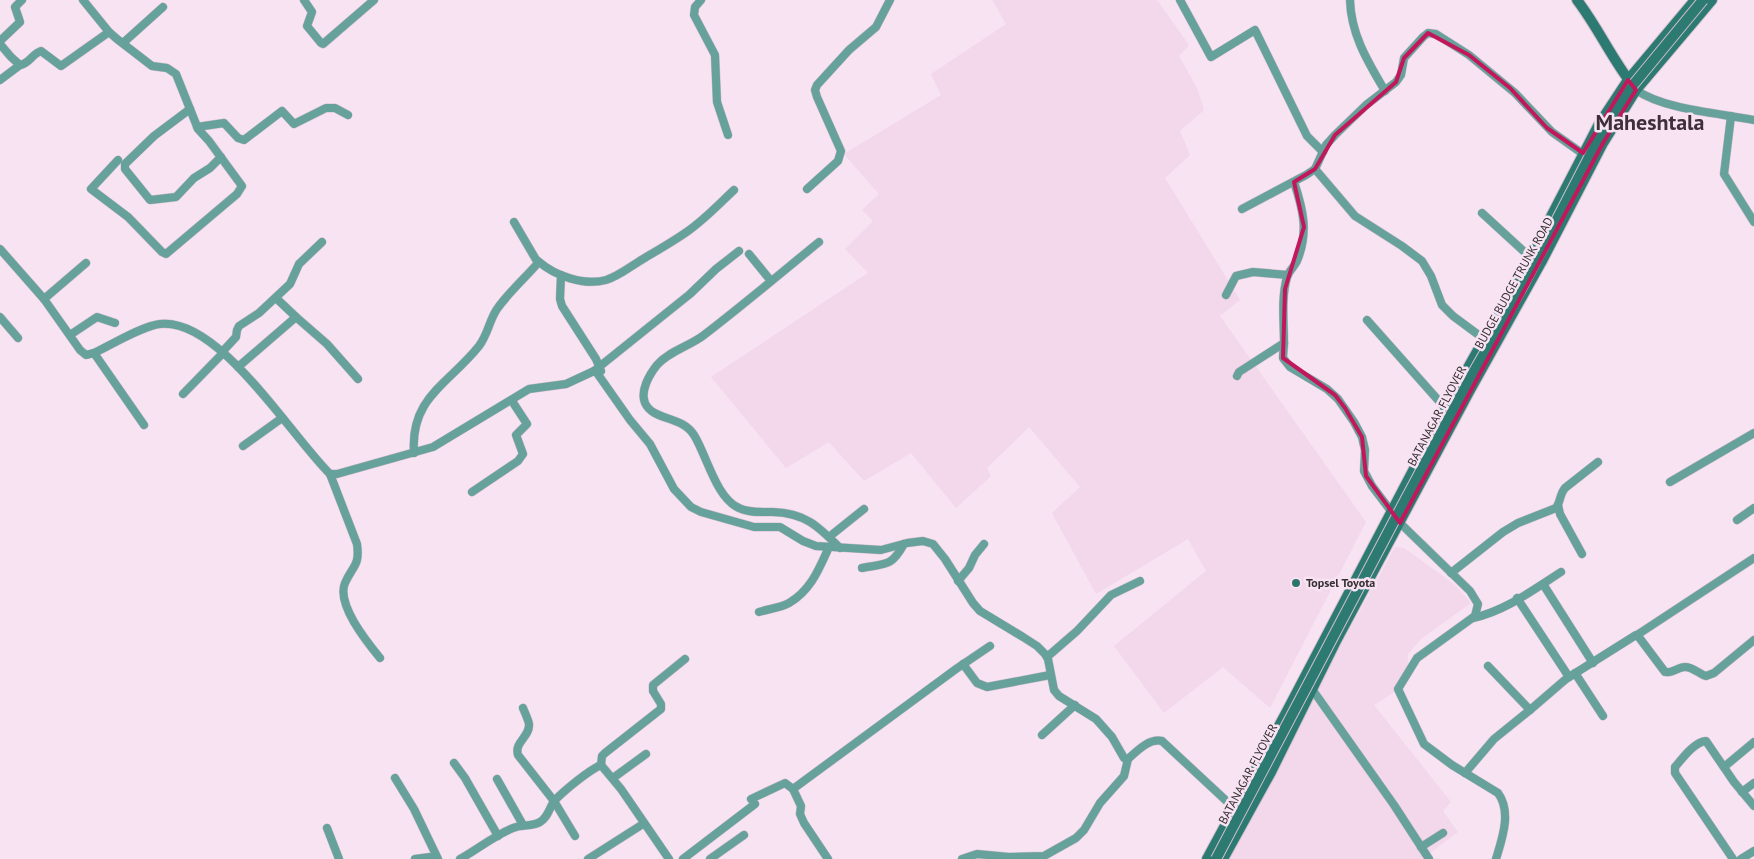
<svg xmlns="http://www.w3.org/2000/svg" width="1754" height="859" font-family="'PT Sans',sans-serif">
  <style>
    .built { fill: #f3d7eb }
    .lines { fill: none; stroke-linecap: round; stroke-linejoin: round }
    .street-casing { stroke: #d1bfcc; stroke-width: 9 }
    .secondary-casing { stroke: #d1bfcc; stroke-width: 12 }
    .street { stroke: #66a19b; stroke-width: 8 }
    .secondary { stroke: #2d7a73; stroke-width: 10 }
    .secondary-bridge-casing { stroke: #d1bfcc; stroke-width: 12; stroke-linecap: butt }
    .secondary-bridge { stroke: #2d7a73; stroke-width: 10 }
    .marked { fill: none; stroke: #c2185b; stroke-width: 4; stroke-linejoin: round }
    .poi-dot { fill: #2c746d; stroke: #f8e3f2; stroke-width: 2 }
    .labels { text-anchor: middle; stroke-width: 5; stroke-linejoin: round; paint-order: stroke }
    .street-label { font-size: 12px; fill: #352e33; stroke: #f8e3f2 }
    .poi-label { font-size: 12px; font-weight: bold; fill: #352e33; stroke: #f8e3f2; text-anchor: start }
    .town-label { font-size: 22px; font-weight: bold; fill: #3f2f3b; stroke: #f8e3f2 }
  </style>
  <rect width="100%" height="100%" fill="#f8e3f2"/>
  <g class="built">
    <path d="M992,0h165l32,45 -10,11 18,32 7,22 -24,21 10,24 -25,23 75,122 -20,16 146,206 -96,186 -47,-41 -59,46 -50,-67 92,-75 -18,-32 -92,55 -44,-81 28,-26 -51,-60 -42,41 4,8 -35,32 -45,-55 -47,28 -35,-39 -43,26 -75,-91 157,-104 -23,-24 28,-28 -11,-11 17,-16 -35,-40 97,-59 -10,-21 75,-50z"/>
    <path d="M1395,547l9,1 50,36 17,19 -50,36 -13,15 -1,30 -33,21 77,97 -8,9 15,21 -36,27h-194l89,-170z"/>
  </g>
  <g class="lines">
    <g class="street-casing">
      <g id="street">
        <path d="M83,0l26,32 8,7 35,27 15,2 9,6 22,55 11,12 33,45 -5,8 -71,60 -4,-2 -34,-35 -37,-28 27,-29"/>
        <path d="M304,0l8,12 -5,14 14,17 2,1 51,-44"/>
        <path d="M701,0l-6,7 -1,8 21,40 2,47 11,33"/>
        <path d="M1180,0l31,57 44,-27 52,106 16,16"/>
        <path d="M1350,0c1,35 18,62 35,91"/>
        <path d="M0,41l20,-19 -5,-15 7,-7"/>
        <path d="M123,43l40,-36"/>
        <path d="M0,44l11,13 9,8c9,-1 12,-11 21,-14l20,15 48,-34"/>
        <path d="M0,80l20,-15"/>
        <path d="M1636,90c29,20 83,23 118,30"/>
        <path d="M190,109l-36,27 -29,28v5l25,31 26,-3 18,-19 16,-10 11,-11"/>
        <path d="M1731,116l-7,58 30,48"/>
        <path d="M197,127l27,-4 14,15 6,2 38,-29 12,13 32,-16h9l13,7"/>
        <path d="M1315,169l40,47 47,30 20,15 9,15 11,29 11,11 31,23"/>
        <path d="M1294,182c9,27 15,50 3,79 -3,6 -8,10 -10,16 -6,22 -3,44 -3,66 0,5 -1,10 -1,15l7,9 37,22 11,10 16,23 8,15 3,13 -1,21 8,15 28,37 70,68 8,13 -3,12 -58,42 -19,31 26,55 28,21 46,28c14,19 4,46 -2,66"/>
        <path d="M807,189l31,-28 3,-10 -24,-54 -2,-7 2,-5 32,-35 27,-23 14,-27"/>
        <path d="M1242,209l64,-34 9,-6 11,-24 9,-10 31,-30 30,-23 5,-7 3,-17 19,-21 5,-4 8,1 33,21 46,38 37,39 31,22"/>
        <path d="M1482,213l48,44"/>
        <path d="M819,242c-38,31 -76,63 -115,93 -14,11 -35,16 -47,30 -8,10 -17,26 -12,38 8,18 36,12 49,32 13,21 22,63 45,73 10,5 23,4 34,4 32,1 45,14 67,36"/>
        <path d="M0,249l44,50 36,51 6,5 8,-2c17,-8 48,-27 66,-29 59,-7 131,112 170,150h7l96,-27 96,-58 37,-5 28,-13 3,2 33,47 20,24 24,45 17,18 10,5 53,15h26l23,14 13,5 65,4 26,-7 16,-2 10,3 12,15 28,44 7,8 43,26 14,9 8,8 3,5 6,31 5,6 37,23 16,18 12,21 4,1c9,-8 21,-21 34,-18l72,67"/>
        <path d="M749,254l22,27"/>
        <path d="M538,261c17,15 46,25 68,19 13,-4 25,-14 37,-21 15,-9 31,-18 45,-28 17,-12 31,-27 46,-41"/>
        <path d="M561,275l-1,24 2,7 34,53 5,12"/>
        <path d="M1226,295l10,-19 17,-4 35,3"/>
        <path d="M276,298l20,19"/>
        <path d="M44,299l42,-36"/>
        <path d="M0,317l18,21"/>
        <path d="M1367,320l79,89"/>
        <path d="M70,335l27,-18 18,6"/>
        <path d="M223,351l13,-14 1,-7 2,-4 20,-13 31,-29 9,-20 23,-22"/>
        <path d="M94,353l50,72"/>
        <path d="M238,367l58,-50 31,27 31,35"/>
        <path d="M594,371l96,-77 26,-25 23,-18"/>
        <path d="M1237,376l2,-4 45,-29"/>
        <path d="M183,394l41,-42"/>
        <path d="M243,446l39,-28"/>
        <path d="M414,453c-4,-56 35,-69 65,-107 9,-12 10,-25 18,-37 12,-17 28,-31 41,-46l-24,-41"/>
        <path d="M330,474l27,70c3,22 -4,21 -12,39 -9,21 22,59 35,75"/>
        <path d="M1670,482l84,-49"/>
        <path d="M472,492l46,-31 5,-7 -7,-19 11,-11 -15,-23"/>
        <path d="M1558,505l2,9 22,40"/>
        <path d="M1737,520l17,-12"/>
        <path d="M829,537l35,-28"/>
        <path d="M862,568c25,-5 29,-1 42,-24"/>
        <path d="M1451,573l52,-41 15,-9 38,-15c5,-6 3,-13 9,-20l33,-26"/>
        <path d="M958,581l11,-13 6,-13 9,-11"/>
        <path d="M1543,584l50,79"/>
        <path d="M1517,598l52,79"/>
        <path d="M759,612c9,-3 21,-4 30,-9 22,-13 30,-34 40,-56"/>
        <path d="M1473,618c32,-7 60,-28 88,-46"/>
        <path d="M1637,635l117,-77"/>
        <path d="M1047,657l30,-26 34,-36 29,-14"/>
        <path d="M963,664l14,19 10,4 63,-12"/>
        <path d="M1488,666l42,44 36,-31 70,-44 2,1 27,36c7,2 13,-5 20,-5 8,0 14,7 21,9l8,-3 40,-33"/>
        <path d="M1575,673l28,43"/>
        <path d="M1312,689l82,116 35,54"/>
        <path d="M523,708c2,5 5,11 6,16 1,13 -15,18 -11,31l36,46 21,35"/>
        <path d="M1042,735l33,-30"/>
        <path d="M454,763l11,15 33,58"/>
        <path d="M601,765l1,-9 3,-3 56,-44v-5l-8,-13v-6l32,-26"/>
        <path d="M1724,767l30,-25"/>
        <path d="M1465,773l29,-34 36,-29"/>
        <path d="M395,778l19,31 24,50"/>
        <path d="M613,778l33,-24"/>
        <path d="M497,779l26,46"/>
        <path d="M1742,792l12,-9"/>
        <path d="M751,799l34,-16 8,6"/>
        <path d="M327,828l12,31"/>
        <path d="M1421,847l22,-14"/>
        <path d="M415,859l15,-2 5,2"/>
        <path d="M460,859c18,-10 35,-24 53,-31 9,-4 19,-1 27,-6 9,-5 9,-15 15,-22 10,-10 34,-30 46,-35l20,24 48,70"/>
        <path d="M588,859l55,-35"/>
        <path d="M683,859l72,-55"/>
        <path d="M710,859l34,-24"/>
        <path d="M828,859l-24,-36 -4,-9 1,-8 -8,-17 163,-120 34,-23"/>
        <path d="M962,859l15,-5 32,3 35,-1 32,-18 8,-8 16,-27 24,-27 4,-17"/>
        <path d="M1733,859l-58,-86v-6c7,-8 19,-25 31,-26l28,41 20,24"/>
        <path d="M1741,859l13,-8"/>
      </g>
    </g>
    <g class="secondary-casing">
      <g id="secondary">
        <path d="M1577,0c20,26 34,57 54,83"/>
        <path d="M1207,859l79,-146 164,-313 80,-143 69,-133 29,-44 67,-80"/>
        <path d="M1223,859l48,-87 64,-129 134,-251 74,-133 60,-116 33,-53 76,-90"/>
      </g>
    </g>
    <use href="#street" class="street"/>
    <use href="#secondary" class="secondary"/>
    <g class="secondary-bridge-casing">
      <path id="secondary-bridge" d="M1216,859l177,-336 75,-141 54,-95 78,-151 33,-51 70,-85"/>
    </g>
    <use href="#secondary-bridge" class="secondary-bridge"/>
  </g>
  <path class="marked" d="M1428,33l41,22 41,33 37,40 36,25 45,-73 8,10 -33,53 -203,380 -34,-47 -4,-39 -17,-29 -10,-13 -52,-37 2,-69 19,-62 -10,-45 21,-13 20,-34 61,-53 8,-24z"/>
  <circle class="poi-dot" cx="1296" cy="583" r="5"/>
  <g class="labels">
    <g class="street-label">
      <text transform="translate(1514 283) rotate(-61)" y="4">BUDGE BUDGE TRUNK ROAD</text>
      <text transform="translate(1437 416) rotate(-62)" y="4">BATANAGAR FLYOVER</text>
      <text transform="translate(1248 774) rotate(-62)" y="4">BATANAGAR FLYOVER</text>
    </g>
    <g class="poi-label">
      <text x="1306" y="587">Topsel Toyota</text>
    </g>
    <g class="town-label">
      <text x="1650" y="130">Maheshtala</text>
    </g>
  </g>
</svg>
